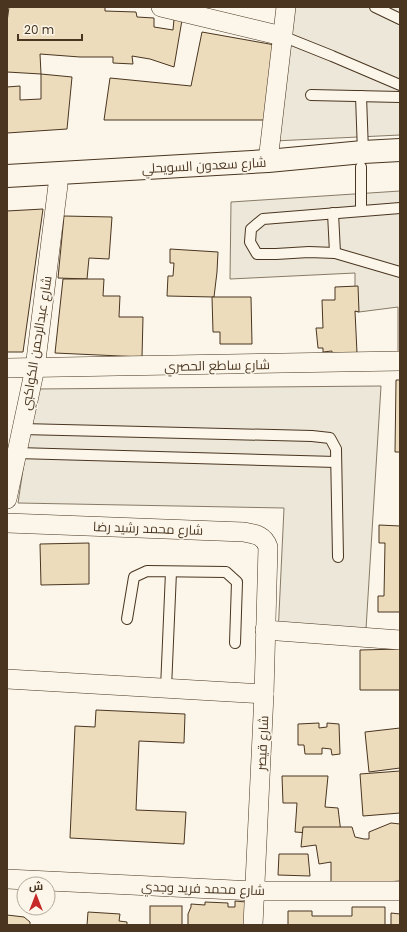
<svg xmlns="http://www.w3.org/2000/svg" width="407" height="932" font-family="Poppins,Cairo,sans-serif">
  <style>
    .parking { fill: #ede7d9; stroke: #887966 }
    .building { fill: #ecdcbc; stroke: #4a3520 }
    .lines { fill: none; stroke-linecap: round; stroke-linejoin: round }
    .service-casing { stroke: #4a3520; stroke-width: 12 }
    .minor-casing { stroke: #4a3520; stroke-width: 20 }
    .primary-casing { stroke: #4a3520; stroke-width: 24 }
    .service { stroke: #fbf6e9; stroke-width: 10 }
    .minor { stroke: #fbf6e9; stroke-width: 19 }
    .primary { stroke: #fbf6e9; stroke-width: 22 }
    .labels { text-anchor: middle; stroke-width: 3; stroke-linejoin: round; paint-order: stroke }
    .street-label { font-size: 13px; fill: #4a3520; stroke: #fbf6e9 }
  </style>
  <rect width="100%" height="100%" fill="#fbf6e9"/>
  <g class="parking">
    <path d="M292,7h108v128l-126,6z"/>
    <path d="M400,191v160l-2,1v-45l-39,5 -4,-1v-38l-125,6 1,-77z"/>
    <path d="M381,386l-15,243 -88,6 6,-127 -266,-5 17,-114z"/>
  </g>
  <g class="building">
    <path d="M9,7h96v4l31,1 1,5 17,1v9l19,3 1,-11 8,1 -8,47 -24,-8 -18,-3 1,8 -20,-1v-6h-33l-40,-3 1,20 -34,-2v-50z"/>
    <path d="M202,32l73,13 -10,75h-161l6,-42 81,8z"/>
    <path d="M41,74l31,3 -5,52 -60,4v-46l13,-1v14l21,-1z"/>
    <path d="M43,209l-20,143h-16v-141z"/>
    <path d="M64,216l48,1 -3,42 -20,-1 -2,21 -29,-1z"/>
    <path d="M170,249l48,3 -1,20 -3,25 -47,-1 1,-20h5l1,-13h-4z"/>
    <path d="M63,279h41l-1,17h17l-1,21h24l-1,40 -87,-4z"/>
    <path d="M358,286l1,26 -4,-1 2,42h-25v-2l-9,1v-4h-5l-2,-20h7l-1,-28h13v-13z"/>
    <path d="M212,297h39l1,47h-32v-12h-7z"/>
    <path d="M396,380h4v72h-5z"/>
    <path d="M379,525l21,1v86h-22v-16h6l1,-53h-6z"/>
    <path d="M89,543v41l-48,1 -1,-41z"/>
    <path d="M400,649v41h-40v-40z"/>
    <path d="M96,710l89,4 -1,29 -45,-2 -3,69 50,2 -2,32 -114,-6 5,-112 20,1z"/>
    <path d="M319,723v5l8,-1v-4l12,1 1,30 -8,1 -1,-6 -9,-1v6h-17l-1,-9h-6v-21z"/>
    <path d="M400,728v40l-31,4 -4,-40z"/>
    <path d="M400,771v42l-37,3 -3,-42z"/>
    <path d="M282,776h46l-3,31 13,1 3,25 -18,1 -28,-2 2,-29h-14z"/>
    <path d="M391,823l9,1v57l-69,5v-24l-12,2 -3,-19 -15,2 2,-20h49l3,10 9,2h5v-7z"/>
    <path d="M279,854h29l2,22 -32,-1z"/>
    <path d="M235,901l11,1 2,23h-60v-11l3,-7v-3l14,1v-3l23,1v4h7z"/>
    <rect x="150" y="906" width="32" height="19"/>
    <path d="M352,907h33v18h-97v-14h24v5h40z"/>
    <path d="M88,912l32,2 -1,7 8,1v3h-40z"/>
    <path d="M391,913l9,1v11h-9z"/>
    <path d="M7,915l17,2 6,5v3h-23z"/>
  </g>
  <g class="lines">
    <g class="service-casing">
      <g id="service">
        <path d="M375,7l25,12"/>
        <path d="M282,36l50,20 68,29"/>
        <path d="M311,95l89,2"/>
        <path d="M361,96l2,56"/>
        <path d="M361,167v43"/>
        <path d="M400,208l-137,11 -12,10 -1,13 7,12h19l33,-2 26,1 65,19"/>
        <path d="M333,213l2,40"/>
        <path d="M22,429l290,7 18,2 6,11 2,108"/>
        <path d="M17,453l319,9"/>
        <path d="M127,619l7,-42 13,-6 79,1 11,10 -2,61"/>
        <path d="M166,688l5,-116"/>
      </g>
    </g>
    <g class="minor-casing">
      <g id="minor">
        <path d="M161,7l121,29"/>
        <path d="M268,161l18,-154"/>
        <path d="M7,368l393,-7"/>
        <path d="M7,499l28,-131 23,-183"/>
        <path d="M7,523l237,9c11,2 20,3 24,15l-4,147 -11,231"/>
        <path d="M265,630l135,10"/>
        <path d="M7,679l257,15"/>
        <path d="M7,879l248,12h145"/>
      </g>
    </g>
    <g class="primary-casing">
      <path id="primary" d="M7,176l261,-15 95,-9 37,-2"/>
    </g>
    <use href="#service" class="service"/>
    <use href="#minor" class="minor"/>
    <use href="#primary" class="primary"/>
  </g>
  <g class="labels">
    <g class="street-label">
      <text transform="translate(204 165) rotate(-3)" y="5">شارع سعدون السويحلي</text>
      <text transform="translate(36 343) rotate(-81)" y="5">شارع عبدالرحمن الكواكبي</text>
      <text transform="translate(217 365) rotate(-1)" y="5">شارع ساطع الحصري</text>
      <text transform="translate(148 528) rotate(2)" y="5">شارع محمد رشيد رضا</text>
      <text transform="translate(262 743) rotate(-87)" y="5">شارع قيصر</text>
      <text transform="translate(203 888) rotate(2)" y="5">شارع محمد فريد وجدي</text>
    </g>
  </g>
  <rect width="407" height="932" fill="none" stroke="#4a3520" stroke-width="16"/>
  <g transform="translate(36 896)"><circle r="19" fill="#fbf6e9" stroke="#b4a999"/>
  <path d="M0-3L7 15L0 10L-7 15Z" fill="#c62828"/>
  <text y="-6" font-size="11" font-weight="bold" text-anchor="middle" fill="#4a3520">ش</text>
  </g>
  <path d="M18 34v6h64v-6" fill="none" stroke="#4a3520" stroke-width="2"/>
  <text x="24" y="34" font-size="12" fill="#4a3520" stroke="#fbf6e9" stroke-width="3" paint-order="stroke">20 m</text>
</svg>
